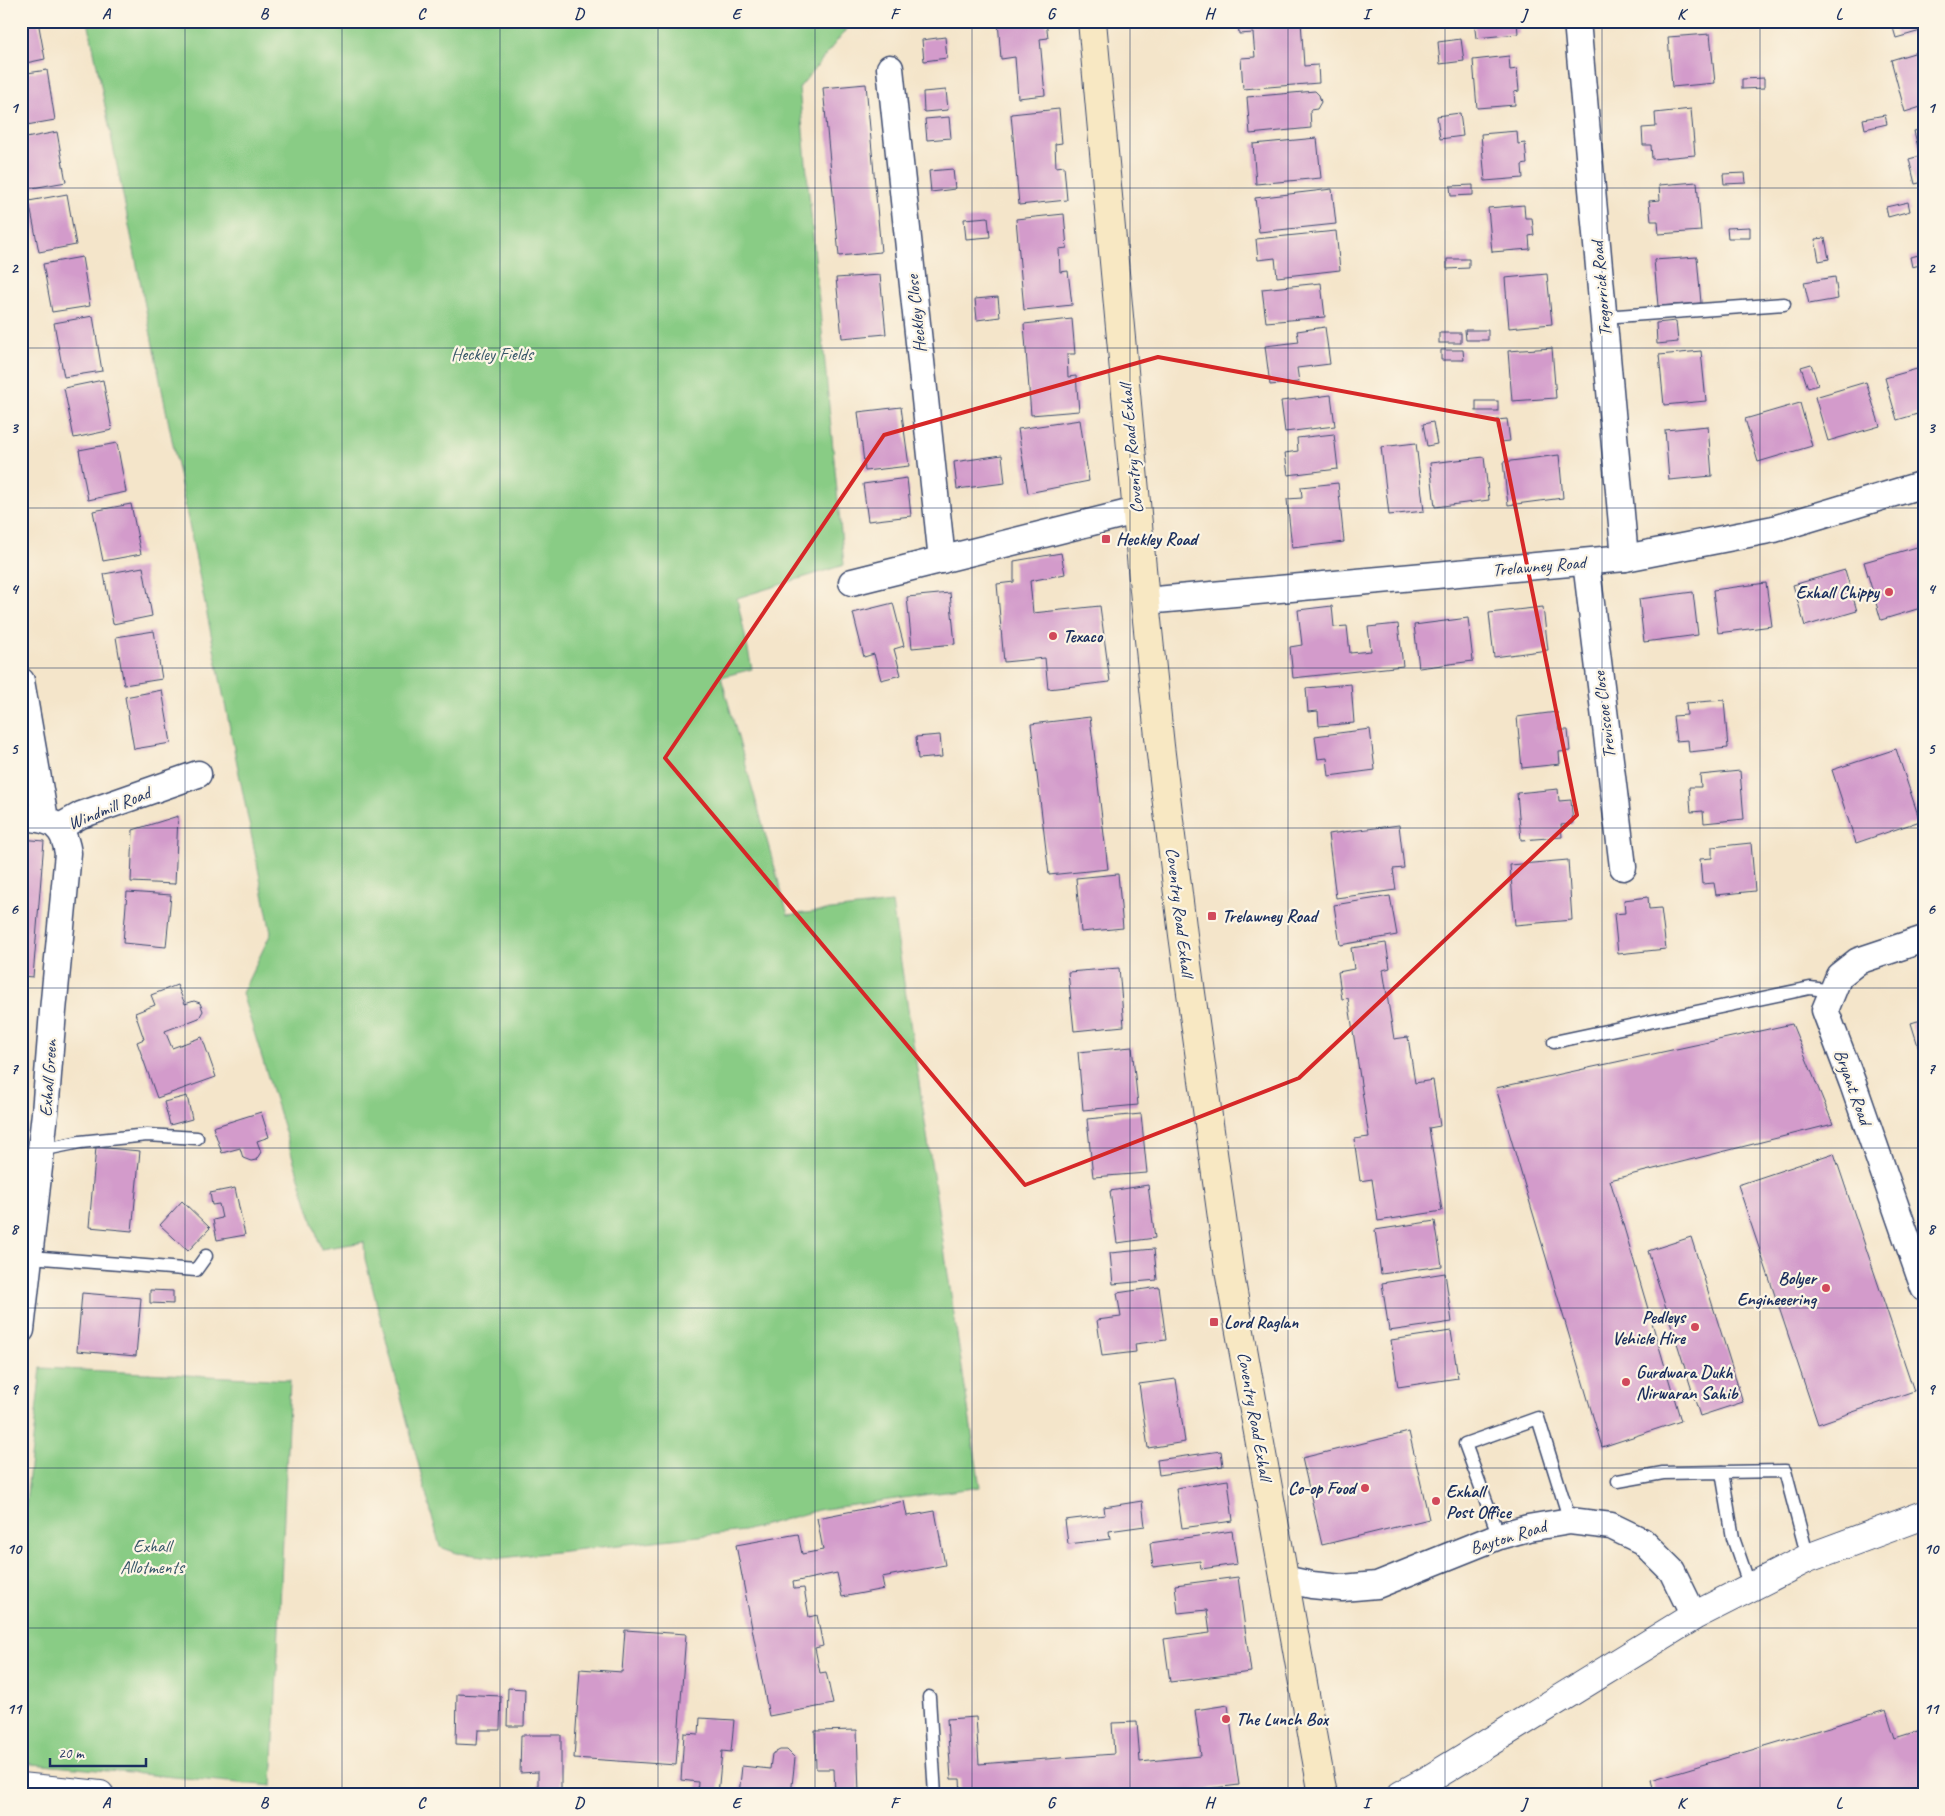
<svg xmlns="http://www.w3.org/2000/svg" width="1945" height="1816" font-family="Caveat,sans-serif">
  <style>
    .green { fill: #89cc85; stroke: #527e72 }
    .building { fill: #d39bcb }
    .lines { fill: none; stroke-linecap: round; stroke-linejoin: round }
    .service-casing { stroke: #3c4a6e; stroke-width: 15 }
    .minor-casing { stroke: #3c4a6e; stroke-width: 29 }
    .tertiary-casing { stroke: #3c4a6e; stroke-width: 30 }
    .secondary-casing { stroke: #3c4a6e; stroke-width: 30 }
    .service { stroke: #fff; stroke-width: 12 }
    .minor { stroke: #fff; stroke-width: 26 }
    .tertiary { stroke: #fff; stroke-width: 28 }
    .secondary { stroke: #f8e8c3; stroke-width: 28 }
    .marked { fill: none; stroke: #d62828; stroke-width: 4; stroke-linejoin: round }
    .grid { fill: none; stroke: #1b2f5e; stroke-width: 1; stroke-opacity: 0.55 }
    .poi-dot { fill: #d1495b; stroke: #fcf5e5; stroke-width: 2 }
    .labels { text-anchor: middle; stroke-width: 4.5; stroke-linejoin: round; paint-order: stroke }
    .street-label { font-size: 18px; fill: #1b2f5e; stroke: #fcf5e5 }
    .park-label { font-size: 18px; fill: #365668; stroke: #fcf5e5 }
    .poi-label { font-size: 18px; font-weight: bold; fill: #1b2f5e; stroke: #fcf5e5; text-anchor: start }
    .neatline { fill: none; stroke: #1b2f5e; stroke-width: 2 }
    .grid-label { font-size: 16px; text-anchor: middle; font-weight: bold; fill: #1b2f5e }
  </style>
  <rect width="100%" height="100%" fill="#fcf5e5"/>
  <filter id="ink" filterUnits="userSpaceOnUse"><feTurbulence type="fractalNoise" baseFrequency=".02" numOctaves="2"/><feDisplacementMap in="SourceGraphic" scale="10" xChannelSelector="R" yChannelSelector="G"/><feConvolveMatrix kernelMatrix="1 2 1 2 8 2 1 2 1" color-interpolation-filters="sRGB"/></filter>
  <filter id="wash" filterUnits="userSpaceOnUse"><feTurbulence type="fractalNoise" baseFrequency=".0096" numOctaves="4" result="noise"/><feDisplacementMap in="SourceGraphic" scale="20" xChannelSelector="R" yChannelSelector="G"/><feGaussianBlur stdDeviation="1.12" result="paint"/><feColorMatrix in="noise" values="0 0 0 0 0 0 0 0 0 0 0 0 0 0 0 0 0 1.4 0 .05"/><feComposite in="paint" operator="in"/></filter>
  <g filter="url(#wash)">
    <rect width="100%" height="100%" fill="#f4e5ca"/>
    <g class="green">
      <path d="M88,21h765l-54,67 45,477 -107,33 15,71 -31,8 67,238 104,-12 88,584 -162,23 -74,21 -242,27 -45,-5 -17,-6 -75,-288 -1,-17 -43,7 -79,-256 29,-60z"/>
      <path d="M41,1368l249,12 -18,406 -251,-23v-215z"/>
    </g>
    <g id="blocks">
      <g class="building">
        <path d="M21,21h17l7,38 -24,5z"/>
        <path d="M998,21h48l2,17 -8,1 5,56 -27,3 -3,-41 -14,2z"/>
        <path d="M1238,21h63l3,45 14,-1 1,18 -76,6 -2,-31 14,-1 -2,-24 -14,1z"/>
        <path d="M1474,21h43l1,13 -42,4z"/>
        <path d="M1891,21h33v9l-28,8z"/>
        <path d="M1710,34l5,49 -43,4 -4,-50z"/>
        <path d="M945,37l2,21 -23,3 -2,-21z"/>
        <path d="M1461,39l3,22 -24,3 -2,-22z"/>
        <path d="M1924,50v56l-19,6 -14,-52z"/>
        <path d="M1509,56l1,14 7,-1 2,22 -5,1 1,13 -38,3 -4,-48z"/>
        <path d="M47,70l8,50 -34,6v-52z"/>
        <path d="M1764,78v10l-22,1v-10z"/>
        <path d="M866,84l15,168 -42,4 -16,-168z"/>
        <path d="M946,90l2,20 -24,2 -1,-20z"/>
        <path d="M1315,91l4,4 2,7 -4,7 -7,1 1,18 -61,6 -3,-37z"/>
        <path d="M1059,109l3,34 -7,1 1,23 8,-1 3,34 -48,5 -8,-91z"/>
        <path d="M1691,109l4,46 -43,4 -1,-14h-8l-1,-17 14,-1 -1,-14z"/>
        <path d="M1460,113l3,23 -23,3 -3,-23z"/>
        <path d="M1885,115l2,9 -22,5 -2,-10z"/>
        <path d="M949,117l2,21 -24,2 -2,-21z"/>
        <path d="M1924,129v53l-9,2 -6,-25 11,-3 -6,-25z"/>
        <path d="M1517,131l1,13 7,-1 2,21 -5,1 1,13 -38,3 -4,-47z"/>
        <path d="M57,132l9,50 -39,7 -6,-31v-19z"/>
        <path d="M1317,138l4,40 -65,6 -3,-40z"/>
        <path d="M953,169l2,20 -24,3 -2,-21z"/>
        <path d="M1745,173l1,10 -22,1 -1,-10z"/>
        <path d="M1697,182l4,49 -42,3 -1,-13h-7l-2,-20 11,-1 -1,-15z"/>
        <path d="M1473,185v10l-22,1 -1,-10z"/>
        <path d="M1332,189l4,35 -77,8 -4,-34z"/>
        <path d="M67,194l9,51 -37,7 -10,-51z"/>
        <path d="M1908,202l2,9 -22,6 -2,-10z"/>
        <path d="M1524,205l1,13h7l2,17 -5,1 1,13 -38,3 -4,-44z"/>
        <path d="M1064,214l3,34 -8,1 1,23 8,-1 4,34 -48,5 -8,-91z"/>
        <path d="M988,217l2,20 -24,2 -2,-20z"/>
        <path d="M1750,227v11h-22l-1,-10z"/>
        <path d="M1336,231l4,39 -63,7 -2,-19 -17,2 -2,-21z"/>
        <path d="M1825,238l4,21 -10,2 -4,-22z"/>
        <path d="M1924,254v10l-12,3 -2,-10z"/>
        <path d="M82,257l8,49 -38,6 -9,-48z"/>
        <path d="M1697,257l4,46 -43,3 -4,-46z"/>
        <path d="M1447,259h22v9l-22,1z"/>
        <path d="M1547,274l5,50 -43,4 -4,-50z"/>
        <path d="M880,275l6,59 -44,4 -6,-60z"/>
        <path d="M1835,277l3,22 -29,5 -5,-22z"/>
        <path d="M1321,283l4,34 -59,5 -4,-33z"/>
        <path d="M998,297l2,20 -23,3 -2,-21z"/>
        <path d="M93,316l9,55 -38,6 -10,-54z"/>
        <path d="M1072,319l3,35h-8l1,23 8,-1 3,35 -48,4 -7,-91z"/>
        <path d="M1676,321l2,21 -21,2 -1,-21z"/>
        <path d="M1325,327l5,37 -33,4 2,14 -29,3 -5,-39 34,-4 -2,-11z"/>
        <path d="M1465,330h23v10h-22z"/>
        <rect x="1439" y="333" width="22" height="10"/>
        <path d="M1552,348l4,50 -44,3 -4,-50z"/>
        <path d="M1441,350h22l1,10h-23z"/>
        <path d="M1701,351l5,50 -42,4 -5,-50z"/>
        <path d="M1811,364l7,21 -10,3 -7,-21z"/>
        <path d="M1924,367v45l-27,8 -12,-42z"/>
        <path d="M103,380l9,50 -38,8 -10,-50z"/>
        <path d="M1866,382l14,44 -52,15 -13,-44z"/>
        <path d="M1331,395l4,31 -50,6 -4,-31z"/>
        <rect x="1476" y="401" width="22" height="10"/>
        <path d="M1800,403l12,43 -54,16 -13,-43z"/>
        <path d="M901,407l8,59 -44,5 -7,-59z"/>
        <path d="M1507,419l3,22 -10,1 -3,-22z"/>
        <path d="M1080,420l9,61 -61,12 -10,-64z"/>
        <path d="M1433,422l4,22 -10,2 -4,-22z"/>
        <path d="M1708,426l4,50 -43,4 -4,-50z"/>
        <path d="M1334,434l4,35 -50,6 -3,-22 13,-2 -1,-13z"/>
        <path d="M117,443l9,49 -38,8 -9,-50z"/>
        <path d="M1416,443l8,68 -35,4 -8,-68z"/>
        <path d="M1002,455l3,28 -48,6 -3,-27z"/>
        <path d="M1559,455l4,43 -55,7 -5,-43z"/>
        <path d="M1484,457l5,43 -54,7 -5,-44z"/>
        <path d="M907,478l4,38 -43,5 -5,-37z"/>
        <path d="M1338,483l6,59 -52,6 -5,-49 15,-1 -1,-11z"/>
        <path d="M131,504l10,50 -38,7 -10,-50z"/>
        <path d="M1924,545v62l-43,13 -17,-58z"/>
        <path d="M1061,553l4,21 -35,7 3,32 67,-7 10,76 -62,7 -3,-31 -41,4 -7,-78 17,-2v-21z"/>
        <path d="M143,567l9,49 -39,8 -9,-50z"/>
        <path d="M1845,570l12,41 -52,15 -12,-41z"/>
        <path d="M1766,583l6,43 -54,7 -5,-43z"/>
        <path d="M1693,592l5,43 -54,7 -5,-43z"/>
        <path d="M950,593l5,51 -43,4 -5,-51z"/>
        <path d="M893,603l11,43 -10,3 7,26 -20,5 -7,-26 -10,3 -11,-44z"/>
        <path d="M1332,606l2,21 13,-1 3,27 21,-2 -3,-24 30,-3 5,42 -110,12 -3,-31 12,-2 -4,-35z"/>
        <path d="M1543,607l5,43 -54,7 -5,-44z"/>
        <path d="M1468,618l5,43 -54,7 -5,-43z"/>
        <path d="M154,631l8,48 -38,6 -8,-48z"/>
        <path d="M1351,684l3,39 -35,3 -1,-15 -10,1 -2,-24z"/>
        <path d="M162,690l9,53 -37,6 -9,-52z"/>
        <path d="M1724,700l4,48 -39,4 -1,-12 -12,1 -3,-25 14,-1 -1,-12z"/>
        <path d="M1557,712l2,18h9l2,21 -11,1 1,12 -38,4 -5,-51z"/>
        <path d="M1090,717l18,152 -59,6 -18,-151z"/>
        <path d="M1370,729l5,41 -46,6 -2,-18 -9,1 -3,-23z"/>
        <path d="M940,735l2,22 -24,2 -2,-22z"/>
        <path d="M1896,749l24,72 -64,22 -24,-73z"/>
        <path d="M1740,771l4,48 -40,4 -1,-12 -12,1 -2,-25h12l-1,-12z"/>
        <path d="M1558,789l1,12 12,-1 2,24 -12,1 1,12 -41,3 -4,-47z"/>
        <path d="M178,816l-3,68 -44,-2 2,-52z"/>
        <path d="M1399,825l5,43 -11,1 3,21 -60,8 -8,-64z"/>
        <path d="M21,839l23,2 -11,136 -12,-1z"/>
        <path d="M1751,843l4,48 -39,4 -2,-12 -12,1 -2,-25 12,-1v-11z"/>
        <path d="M1568,860l4,60 -57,5 -5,-60z"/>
        <path d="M1118,874l5,54 -42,4 -5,-54z"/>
        <path d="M127,892l44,3 -5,52 -43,-4z"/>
        <path d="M1390,896l7,39 -57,10 -6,-40z"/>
        <path d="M1648,897l1,12 12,-1 5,41 -48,5 -4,-40 11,-1 -1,-13z"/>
        <path d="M1386,943l4,25 -7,2 11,69 14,-2 7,46 18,-3 7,46 -11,2 13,83 -64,10 -6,-42 -12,2 -6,-42 15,-2 -21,-139 -6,1 -4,-27 16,-3 -3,-21z"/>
        <path d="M1119,968l5,58 -50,5 -6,-59z"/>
        <path d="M177,985l8,19 9,-3 6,2 3,8 -4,7 -34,13 7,17 30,-11 14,40 -59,21 -20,-56 7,-3 -9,-26 20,-8 -4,-10z"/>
        <path d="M1924,1019v43h-1l-12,-39z"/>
        <path d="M1792,1024l41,100 -223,56 71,241 -79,26 -106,-359z"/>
        <path d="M1132,1047l6,58 -55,5 -5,-58z"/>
        <path d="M187,1096l5,23 -22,6 -6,-23z"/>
        <path d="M261,1112l8,25 -12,4 4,11 -5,8 -5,1 -8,-3 -3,-10 -18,5 -9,-26z"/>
        <path d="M1141,1114l6,59 -54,4 -6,-58z"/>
        <path d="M96,1147l44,4 -8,80 -43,-4z"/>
        <path d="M1834,1153l80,238 -96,33 -80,-239z"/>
        <path d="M1148,1185l7,53 -38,5 -7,-52z"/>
        <path d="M235,1188l10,47 -28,5 -4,-20 9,-2 -3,-14 -7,1 -2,-12z"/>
        <path d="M182,1201l28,27 -22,23 -28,-26z"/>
        <path d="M1435,1221l7,45 -61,8 -6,-44z"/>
        <path d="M1691,1237l52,165 -43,14 -52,-165z"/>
        <path d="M1154,1249l3,31 -44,4 -3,-31z"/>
        <path d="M1445,1273l7,49 -63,9 -7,-48z"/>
        <path d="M1159,1287l7,53 -31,4 1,8 -34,4 -5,-36 24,-3 -4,-24z"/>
        <path d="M150,1290l23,1v13l-23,-1z"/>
        <path d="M82,1293l59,5 -5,58 -59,-5z"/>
        <path d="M1451,1331l7,47 -60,9 -7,-47z"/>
        <path d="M1176,1379l9,63 -37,6 -9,-64z"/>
        <path d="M1409,1432l20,87 -107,26 -20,-87z"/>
        <path d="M1221,1451l2,15 -64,9 -2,-15z"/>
        <path d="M1228,1480l5,41 -51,7 -6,-40z"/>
        <path d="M904,1501l3,15 28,-5 10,54 -63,12 2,12 -42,8 -5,-24 -44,9 1,7 10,-1 5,29 8,-2 6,31 -8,2 5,25 6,-1 7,32 -64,12 -33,-171 62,-11 4,20 21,-4 -6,-32z"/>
        <path d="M1142,1501l3,25 -36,5 1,8 -42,5 -3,-24 40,-5 -1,-8z"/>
        <path d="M1232,1531l5,33 -36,5 -1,-8 -47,6 -3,-24z"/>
        <path d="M1238,1577l13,95 -81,10 -6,-43 46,-6 -3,-23 -29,3 -3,-28z"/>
        <path d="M625,1630l61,4 -10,131 -102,-7 6,-89 42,3z"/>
        <path d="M508,1688l17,1 -1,37h-17z"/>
        <path d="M457,1694l44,2 -1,34h-22l-1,15 -21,-1z"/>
        <path d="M1228,1705l11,80 -83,10h-195l-1,-16h-9l-4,-60 29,-2 3,47 135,-10 -2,-31 25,-1 3,40 61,-6 -6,-46z"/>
        <path d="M1886,1710l9,28 29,-9v66h-269l-4,-15z"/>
        <path d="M700,1718l34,2 -3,32 -9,-1 -4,44h-21l1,-13 -17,-2 3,-47 15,1z"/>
        <path d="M857,1730l2,64h-24l-1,-25h-18l-1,-38z"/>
        <path d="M521,1735h40v58h-23v-21l-18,1z"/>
        <path d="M780,1750h7l8,8 -4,37h-52l3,-29 28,3 2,-15z"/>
      </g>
    </g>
  </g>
  <g filter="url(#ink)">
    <use href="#blocks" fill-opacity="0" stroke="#3c4a6e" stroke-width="1"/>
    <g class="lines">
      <g class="service-casing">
        <g id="service">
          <path d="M1603,317l181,-13"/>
          <path d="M1554,1042l256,-54 23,3"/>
          <path d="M41,1150l39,-8 67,-7 50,3"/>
          <path d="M30,1257l166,13 10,-14"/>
          <path d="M1722,1472l63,-1 23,87"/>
          <path d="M1618,1481l45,-8 59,-1 11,66 17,49"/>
          <path d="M1499,1536l-34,-92 73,-26 32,103"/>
          <path d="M929,1697l6,98"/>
        </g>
      </g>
      <g class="minor-casing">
        <g id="minor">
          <path d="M1577,21l48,537"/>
          <path d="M890,68l52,492"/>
          <path d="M1586,562l37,305"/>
          <path d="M852,582l284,-71"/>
          <path d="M1145,601l480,-43 149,-29 150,-45"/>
          <path d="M21,681l24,138"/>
          <path d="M21,817c29,2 42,5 47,36l-15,158 -8,102 -24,217"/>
          <path d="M58,828l23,-13 117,-41"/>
          <path d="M1924,939l-66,22 -19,15 -14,34 28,74 71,204"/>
          <path d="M1284,1579l28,6 30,3 35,-3 122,-49 29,-8 42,-7 41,5 31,15 30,30 22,45"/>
        </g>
      </g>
      <g class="tertiary-casing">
        <g id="tertiary">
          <path d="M21,1787l79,8"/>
          <path d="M1401,1795l27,-15 266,-164 114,-58 116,-43"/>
        </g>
      </g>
      <g class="secondary-casing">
        <path id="secondary" d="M1092,21l53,580 15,145 23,189 47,341 93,519"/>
      </g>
      <use href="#service" class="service"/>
      <use href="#minor" class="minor"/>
      <use href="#tertiary" class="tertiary"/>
      <use href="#secondary" class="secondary"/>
    </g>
  </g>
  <path class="marked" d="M1158,357l340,63 79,395 -278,263 -274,107 -360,-427 219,-323z"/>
  <path class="grid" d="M185,21v1774M342,21v1774M500,21v1774M658,21v1774M815,21v1774M972,21v1774M1130,21v1774M1288,21v1774M1445,21v1774M1602,21v1774M1760,21v1774M21,188h1903M21,348h1903M21,508h1903M21,668h1903M21,828h1903M21,988h1903M21,1148h1903M21,1308h1903M21,1468h1903M21,1628h1903"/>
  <g class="poi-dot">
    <rect x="1101" y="534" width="10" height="10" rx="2.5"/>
    <circle cx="1889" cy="592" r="5"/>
    <circle cx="1053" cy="636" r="5"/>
    <rect x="1207" y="911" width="10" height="10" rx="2.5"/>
    <circle cx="1826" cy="1288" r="5"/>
    <rect x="1209" y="1317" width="10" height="10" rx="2.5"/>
    <circle cx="1695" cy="1327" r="5"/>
    <circle cx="1626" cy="1382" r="5"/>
    <circle cx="1365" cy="1488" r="5"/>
    <circle cx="1436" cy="1501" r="5"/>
    <circle cx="1226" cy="1719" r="5"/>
  </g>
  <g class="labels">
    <g class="street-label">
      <text transform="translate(1601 289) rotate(-95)" y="6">Tregorrick Road</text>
      <text transform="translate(916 314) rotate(-96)" y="6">Heckley Close</text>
      <text transform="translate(1131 449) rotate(-95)" y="6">Coventry Road Exhall</text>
      <text transform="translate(1539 566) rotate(-5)" y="6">Trelawney Road</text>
      <text transform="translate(1604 715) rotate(-97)" y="6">Treviscoe Close</text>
      <text transform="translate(109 808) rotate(-22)" y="6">Windmill Road</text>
      <text transform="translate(1180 912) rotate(83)" y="6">Coventry Road Exhall</text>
      <text transform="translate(48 1078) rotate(-86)" y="6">Exhall Green</text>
      <text transform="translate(1853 1087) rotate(70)" y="6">Bryant Road</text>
      <text transform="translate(1255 1416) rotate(80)" y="6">Coventry Road Exhall</text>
      <text transform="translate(1508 1537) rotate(-17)" y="6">Bayton Road</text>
    </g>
    <g class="park-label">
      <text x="492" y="360">Heckley Fields</text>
      <text x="152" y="1552">Exhall<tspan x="152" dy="21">Allotments</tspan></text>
    </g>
    <g class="poi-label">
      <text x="1116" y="545">Heckley Road</text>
      <text x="1879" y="598" text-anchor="end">Exhall Chippy</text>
      <text x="1063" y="642">Texaco</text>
      <text x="1222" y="922">Trelawney Road</text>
      <text x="1816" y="1284" text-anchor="end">Bolyer<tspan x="1816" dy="21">Engineeering</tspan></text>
      <text x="1685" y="1323" text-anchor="end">Pedleys<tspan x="1685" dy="21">Vehicle Hire</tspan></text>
      <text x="1224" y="1328">Lord Raglan</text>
      <text x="1636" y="1378">Gurdwara Dukh<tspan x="1636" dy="21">Nirwaran Sahib</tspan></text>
      <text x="1355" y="1494" text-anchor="end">Co-op Food</text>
      <text x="1446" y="1497">Exhall<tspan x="1446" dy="21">Post Office</tspan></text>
      <text x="1236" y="1725">The Lunch Box</text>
    </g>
  </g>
  <rect width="1945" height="1816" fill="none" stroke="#fcf5e5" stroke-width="55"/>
  <path d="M50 1758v8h96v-8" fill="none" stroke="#1b2f5e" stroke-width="2.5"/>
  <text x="58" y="1758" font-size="15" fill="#1b2f5e" stroke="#fcf5e5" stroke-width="4" paint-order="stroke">20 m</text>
  <rect x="28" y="28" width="1890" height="1760" class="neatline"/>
  <g class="grid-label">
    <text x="106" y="19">A</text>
    <text x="264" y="19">B</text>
    <text x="421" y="19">C</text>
    <text x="579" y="19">D</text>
    <text x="736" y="19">E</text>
    <text x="894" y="19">F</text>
    <text x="1051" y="19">G</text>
    <text x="1209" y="19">H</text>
    <text x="1366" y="19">I</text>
    <text x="1524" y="19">J</text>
    <text x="1681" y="19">K</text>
    <text x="1839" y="19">L</text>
    <text x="14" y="113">1</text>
    <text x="1931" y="113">1</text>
    <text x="14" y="273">2</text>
    <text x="1931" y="273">2</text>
    <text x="14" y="433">3</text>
    <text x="1931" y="433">3</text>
    <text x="14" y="594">4</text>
    <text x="1931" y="594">4</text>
    <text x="14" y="754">5</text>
    <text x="1931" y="754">5</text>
    <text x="14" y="914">6</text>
    <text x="1931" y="914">6</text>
    <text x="14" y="1074">7</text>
    <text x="1931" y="1074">7</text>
    <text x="14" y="1234">8</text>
    <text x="1931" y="1234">8</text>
    <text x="14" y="1394">9</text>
    <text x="1931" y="1394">9</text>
    <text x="14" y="1554">10</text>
    <text x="1931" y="1554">10</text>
    <text x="14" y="1714">11</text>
    <text x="1931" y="1714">11</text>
    <text x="106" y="1808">A</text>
    <text x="264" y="1808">B</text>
    <text x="421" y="1808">C</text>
    <text x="579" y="1808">D</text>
    <text x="736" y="1808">E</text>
    <text x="894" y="1808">F</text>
    <text x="1051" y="1808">G</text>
    <text x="1209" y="1808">H</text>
    <text x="1366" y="1808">I</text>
    <text x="1524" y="1808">J</text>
    <text x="1681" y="1808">K</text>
    <text x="1839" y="1808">L</text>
  </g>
</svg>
